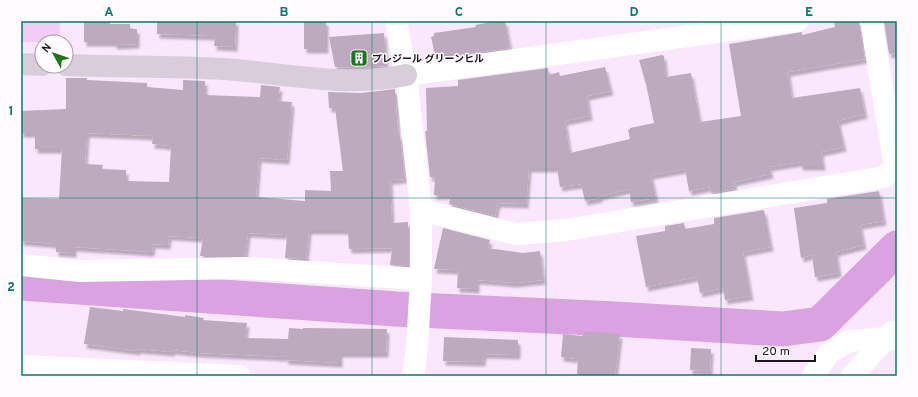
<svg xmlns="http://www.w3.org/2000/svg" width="918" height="397" font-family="Overpass,'Noto Sans JP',sans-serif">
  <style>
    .green { fill: #f2cbf6 }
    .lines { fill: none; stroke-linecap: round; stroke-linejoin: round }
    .river { stroke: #dba2e1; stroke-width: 35 }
    .building { fill: #bdaabf; fill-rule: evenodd; filter: url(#shadow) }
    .street { stroke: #fff; stroke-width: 22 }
    .secondary { stroke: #d9ccdb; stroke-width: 22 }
    .grid { fill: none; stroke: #0f766e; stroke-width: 1; stroke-opacity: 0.55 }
    .labels { text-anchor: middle; stroke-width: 3; stroke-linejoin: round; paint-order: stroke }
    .poi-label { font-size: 10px; font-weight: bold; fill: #1c161d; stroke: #fffbff; text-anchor: start }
    .neatline { fill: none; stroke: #0f766e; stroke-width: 1.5 }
    .grid-label { font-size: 13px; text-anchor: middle; font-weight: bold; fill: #0f766e }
  </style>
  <defs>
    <filter id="shadow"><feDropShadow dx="2.5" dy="4.5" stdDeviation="1" flood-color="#0004"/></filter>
  </defs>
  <rect width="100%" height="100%" fill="#fbe7fd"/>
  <path class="green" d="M21,21h39l-1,21h-38z"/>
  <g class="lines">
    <path class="river" d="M21,283l375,26 219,10 168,10 37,-5 77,-76"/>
  </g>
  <g class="building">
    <path d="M84,21h26v3h20v5h7v15l-23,1v-3h-30z"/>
    <path d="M157,21h79l-1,26 -21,-1 1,-10 -58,-2z"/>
    <rect x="304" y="21" width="22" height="28"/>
    <path d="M497,21h8l5,27 -56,8v-4l-19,3 -4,-18 3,-1v-3l42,-6 -1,-2z"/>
    <path d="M834,21h25l6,38 -77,13 4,26 68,-10 5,26 -27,7 6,26 -23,5 2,14h-23v-4l-31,5 2,7 -37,8 1,7 -24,4 -1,-6 -21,4 -4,-22 -34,6 5,23 -25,4 -2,-13 -29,7v2l-15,3 -4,-17 -21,3 -3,-19h-28l-3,36 -28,-1 -3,13 -46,-12 2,-9h-17l1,-18h-5l-5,-46h2l-1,-43 32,-2v-6l90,-12 1,7 10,-3 1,4 45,-9 6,24 -24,5 3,20 -25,5 5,32 60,-14 -2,-9 2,-1v-1l24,-5 -8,-39 -7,-24 23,-5 2,1 2,21 25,-4 9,49 41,-6 -12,-72 73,-12v3l33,-8z"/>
    <path d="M884,21h13v32l-8,1z"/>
    <path d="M384,33l2,33 -26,2 -25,-1 -6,-30z"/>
    <path d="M66,78h21v2l60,3v4l36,3v-10l22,1v14l55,2 1,-12 19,2 -2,14 14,1 -5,58 -28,-2 -3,39 49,4v-11l26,1 -1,-20h13l-8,-63h-6l-1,-16 33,1 34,-4 3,46h2l5,44 -15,1 2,43 16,-1v44l-18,-1 2,-17 -43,1 -1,-19h-39l-3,29 -21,-1 2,-23 -39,-2 -3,23h-45l3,-18 -34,-2 -1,9 -15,-1 -1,8 -78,-5v6l-18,-1v-8l-35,-3v-43l38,1 3,-50h-27v-16h-14v-22l45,-2zM87,133l66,3 -1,8 19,2 -2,36 -43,-1v-11l-24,-1 1,-4 -18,-1z"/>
    <path d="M879,191l5,30 -24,4 4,20 -28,7 3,21 -24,4 -3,-22 -11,3 -7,-50 33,-5v-4z"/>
    <path d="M764,210l7,37 -28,5 8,44 -26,4 -2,-12 -23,5 -3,-16 -51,10 -10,-51 29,-5v-5l19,-3 1,6 29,-5v-6z"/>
    <path d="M443,228l47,12 -2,8 35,5 17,-2 3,29 -29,3 -37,-3v9l-20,-1 1,-18 -24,-1z"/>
    <path d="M90,307l33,4v-2l62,8v-2l19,3 -1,2 44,3 -2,15 43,1 1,-11 14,1v-1l84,1 -1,24h-46v10l-54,-3v-3l-87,-4 -26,-3 -1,2 -34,-3v2l-54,-7z"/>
    <path d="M586,331l34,3 -5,42h-21l-17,-2 1,-15 -17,-2 2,-23 19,2z"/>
    <path d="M444,337l74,3v15l-34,-1 -1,8 -40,-1z"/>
    <path d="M691,348l20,1 -1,22 -20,-1z"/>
  </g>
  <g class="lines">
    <g class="street">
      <path d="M396,21l10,54 15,135v69l-4,68 -4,29"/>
      <path d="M406,75l391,-54"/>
      <path d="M421,210l95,24 50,-4 318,-53 11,-10 -24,-146"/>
      <path d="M21,265l59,6 165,-3 176,11"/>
      <path d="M21,366l218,10"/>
      <path d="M813,376l16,-23 20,-12 38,-3 10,1"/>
      <path d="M852,376l40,-44"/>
    </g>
    <g class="secondary">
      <path d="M21,64l21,1"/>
      <path d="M66,65c53,2 106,1 158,4 60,4 122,19 182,6"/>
    </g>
  </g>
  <path class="grid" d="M197,21v355M372,21v355M546,21v355M721,21v355M21,198h876"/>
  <defs>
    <g id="building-square" transform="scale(0.9)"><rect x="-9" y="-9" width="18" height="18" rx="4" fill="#1e741f" stroke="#fffbff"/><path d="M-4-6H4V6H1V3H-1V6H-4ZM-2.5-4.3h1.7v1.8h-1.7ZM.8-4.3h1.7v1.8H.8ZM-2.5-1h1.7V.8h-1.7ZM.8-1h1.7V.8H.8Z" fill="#fff"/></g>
  </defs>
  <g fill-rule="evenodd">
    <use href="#building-square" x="359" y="58"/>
  </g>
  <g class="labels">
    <g class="poi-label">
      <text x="372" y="62">プレジール グリーンヒル</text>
    </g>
  </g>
  <rect width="918" height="397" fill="none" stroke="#fffbff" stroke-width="44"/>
  <g transform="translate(54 54) rotate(310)"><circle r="19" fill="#fffbff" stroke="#a49fa5"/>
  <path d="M0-3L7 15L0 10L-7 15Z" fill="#1e741f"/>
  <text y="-6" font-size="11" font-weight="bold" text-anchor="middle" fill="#1c161d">N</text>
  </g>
  <path d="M756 355v6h59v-6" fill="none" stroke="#1c161d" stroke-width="2"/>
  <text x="762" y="355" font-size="12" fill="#1c161d" stroke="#fffbff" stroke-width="3" paint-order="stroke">20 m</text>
  <rect x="22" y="22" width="874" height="353" class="neatline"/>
  <g class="grid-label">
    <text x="109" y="16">A</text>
    <text x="284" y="16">B</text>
    <text x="459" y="16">C</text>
    <text x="634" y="16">D</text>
    <text x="809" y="16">E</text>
    <text x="11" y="115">1</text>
    <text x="11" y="291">2</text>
  </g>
</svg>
